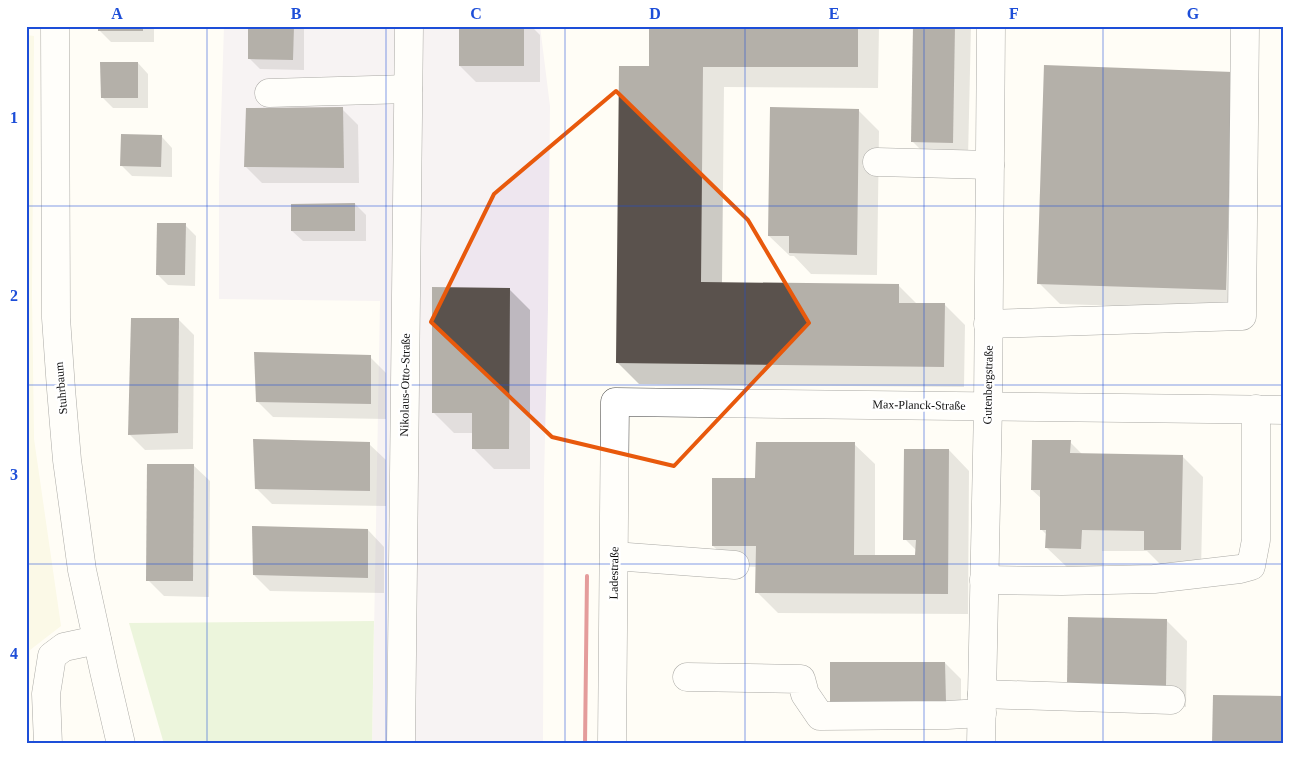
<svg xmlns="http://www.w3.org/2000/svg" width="1310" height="770" font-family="'Times New Roman',serif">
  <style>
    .industrial { fill: #eee6ef }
    .farmland { fill: #f6f3d4 }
    .green { fill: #d5ebbd }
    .shadow { fill: #0003 }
    .building { fill: #5a524d }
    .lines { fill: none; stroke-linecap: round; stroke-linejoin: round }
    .minor-casing { stroke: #444; stroke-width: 29 }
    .minor { stroke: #fff; stroke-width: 28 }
    .rail { stroke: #c4262e; stroke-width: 4 }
    .marked { fill: none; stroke: #e8590c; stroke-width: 4; stroke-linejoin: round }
    .grid { fill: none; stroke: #1d4ed8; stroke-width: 1; stroke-opacity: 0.55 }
    .labels { text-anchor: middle; stroke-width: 5; stroke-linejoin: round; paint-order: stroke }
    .street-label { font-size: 12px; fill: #111; stroke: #fff }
    .neatline { fill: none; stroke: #1d4ed8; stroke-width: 2 }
    .grid-label { font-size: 16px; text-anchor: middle; font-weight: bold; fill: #1d4ed8 }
  </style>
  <rect width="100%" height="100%" fill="#fffdf5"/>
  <path class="industrial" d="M224,26h316l10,80 -2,202 -4,172 -1,264h-171l8,-443 -161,-2v-116z"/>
  <path class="farmland" d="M26,35l8,1 -2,258 2,145 27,187 -31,24 -2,94h-2z"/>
  <path class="green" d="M374,621l-2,123h-208l-35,-121z"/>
  <g class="shadow">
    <path d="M100,26h54v16h-43l-11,-11z"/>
    <path d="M249,26h55v44l-44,-1 -11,-11z"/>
    <path d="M460,26h71l9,9v47h-64l-16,-16z"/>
    <path d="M650,26h229l-1,62 -154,-1 -2,197 177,2 18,18h27l21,21 -1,62 -325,-3 -21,-21 32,-296z"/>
    <path d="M914,26h57l-3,132 -40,-1 -16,-16z"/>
    <path d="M138,63l10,11v34h-35l-11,-11z"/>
    <path d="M1232,73l15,237 -187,-6 -21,-21z"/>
    <path d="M342,109l16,16 1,58h-97l-16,-16z"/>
    <path d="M858,110l21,21 -2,144 -66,-1 -17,-18h-4l-21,-20z"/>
    <path d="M162,137l10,11v29l-40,-1 -10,-10z"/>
    <path d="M355,204l11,11v26h-63l-11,-10z"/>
    <path d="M185,225l11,11 -1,50 -27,-1 -11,-11z"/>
    <path d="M509,289l21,21v159h-36l-21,-21v-15h-19l-21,-21z"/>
    <path d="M178,319l16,16 -1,114 -48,1 -16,-16z"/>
    <path d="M370,357l16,16v46l-113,-2 -16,-16z"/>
    <path d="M1070,442l13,13 99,1 21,21 -2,94 -35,-1 -19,-19h-45v18l-34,-1 -21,-20v-13l-6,-6 1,-30 -10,-9z"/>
    <path d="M369,444l17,16v46l-114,-2 -16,-16z"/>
    <path d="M854,444l21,20v92h42v-5l-12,-12 44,-89 20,21 -1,143 -190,-1 -21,-21v-25l-23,-1 -21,-20 44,-67z"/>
    <path d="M193,465l17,16 -1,116 -45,-1 -16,-16z"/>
    <path d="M368,530l16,17v46l-114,-2 -16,-16z"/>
    <path d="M1166,620l21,21 -1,66 -97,-2z"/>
    <path d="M945,663l16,16v39h-114l-16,-16z"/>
  </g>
  <g class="building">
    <rect x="98" y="26" width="45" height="5"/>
    <path d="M248,26h46l-1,34 -45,-1z"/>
    <rect x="459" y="26" width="65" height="40"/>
    <path d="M649,26h209v41h-155l-2,215 198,2v19h46l-1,64 -328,-4 3,-297h30z"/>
    <path d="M913,26h42l-2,117 -42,-1z"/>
    <path d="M100,62h38v36h-37z"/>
    <path d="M1044,65l189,7 -7,218 -189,-6z"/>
    <path d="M343,107l1,61 -100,-1 2,-59z"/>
    <path d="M770,107l89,2 -2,146 -68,-2v-17h-21z"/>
    <path d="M121,134l41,1 -1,32 -41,-1z"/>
    <path d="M355,203v28h-64v-27z"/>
    <path d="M157,223h29l-1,52h-29z"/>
    <path d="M432,287l78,1 -1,161h-37v-36h-40z"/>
    <path d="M131,318h48l-1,115 -50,2z"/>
    <path d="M254,352l117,3v49l-115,-2z"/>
    <path d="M253,439l117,3v49l-115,-2z"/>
    <path d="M1032,440h39l-1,13 113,2 -2,95h-37v-19l-62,-1 -1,19 -36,-1 1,-18h-6v-40h-9z"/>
    <path d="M756,442h99l-1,113h61l1,-15h-13l1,-91h45l-1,145 -193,-1 1,-47h-44v-68h43z"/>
    <path d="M147,464h47l-1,117h-47z"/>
    <path d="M252,526l116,3v49l-115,-3z"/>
    <path d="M1068,617l99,2 -1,67 -99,-2z"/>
    <path d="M830,662h115l1,40h-116z"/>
    <path d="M1213,695l71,1v48h-72z"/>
  </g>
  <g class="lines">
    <g class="minor-casing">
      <g id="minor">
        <path d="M55,26l1,292 5,71 6,71 15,110 22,101 17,73"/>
        <path d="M269,93l139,-4"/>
        <path d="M877,162l113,3"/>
        <path d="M988,324l254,-8 3,-290"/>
        <path d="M614,556l121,9"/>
        <path d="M984,580l78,1 92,-2 86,-10 11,-3 5,-26v-131"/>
        <path d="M687,677l114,2 4,15 15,22 127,-1 35,-2"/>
        <path d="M982,694l189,6"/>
        <path d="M48,744l-2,-50 6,-38 12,-9 33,-7"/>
        <path d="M401,744l8,-718"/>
        <path d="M612,744l3,-342 669,8"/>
        <path d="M981,744l7,-338 3,-380"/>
      </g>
    </g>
    <use href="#minor" class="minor"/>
    <path class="rail" d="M585,744l2,-168"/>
  </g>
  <path d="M0 0H1310V770H0ZM616,91l132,129 61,103 -135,143 -122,-29 -121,-115 63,-128z" fill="#fffdf5" fill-opacity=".55" fill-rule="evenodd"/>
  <path class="marked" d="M616,91l132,129 61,103 -135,143 -122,-29 -121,-115 63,-128z"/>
  <path class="grid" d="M207,26v718M386,26v718M565,26v718M745,26v718M924,26v718M1103,26v718M26,206h1258M26,385h1258M26,564h1258"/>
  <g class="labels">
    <g class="street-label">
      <text transform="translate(405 385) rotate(-89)" y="4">Nikolaus-Otto-Straße</text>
      <text transform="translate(988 385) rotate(-89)" y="4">Gutenbergstraße</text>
      <text transform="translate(61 388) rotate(-95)" y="4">Stuhrbaum</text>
      <text transform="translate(919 405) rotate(1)" y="4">Max-Planck-Straße</text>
      <text transform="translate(614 573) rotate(-89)" y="4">Ladestraße</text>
    </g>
  </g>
  <rect width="1310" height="770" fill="none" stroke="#ffffff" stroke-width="55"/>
  <rect x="28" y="28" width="1254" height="714" class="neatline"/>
  <g class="grid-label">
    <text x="117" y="19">A</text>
    <text x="296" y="19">B</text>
    <text x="476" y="19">C</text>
    <text x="655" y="19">D</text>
    <text x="834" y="19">E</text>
    <text x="1014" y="19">F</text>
    <text x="1193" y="19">G</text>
    <text x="14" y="123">1</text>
    <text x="14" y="301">2</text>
    <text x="14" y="480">3</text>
    <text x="14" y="659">4</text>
  </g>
</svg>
